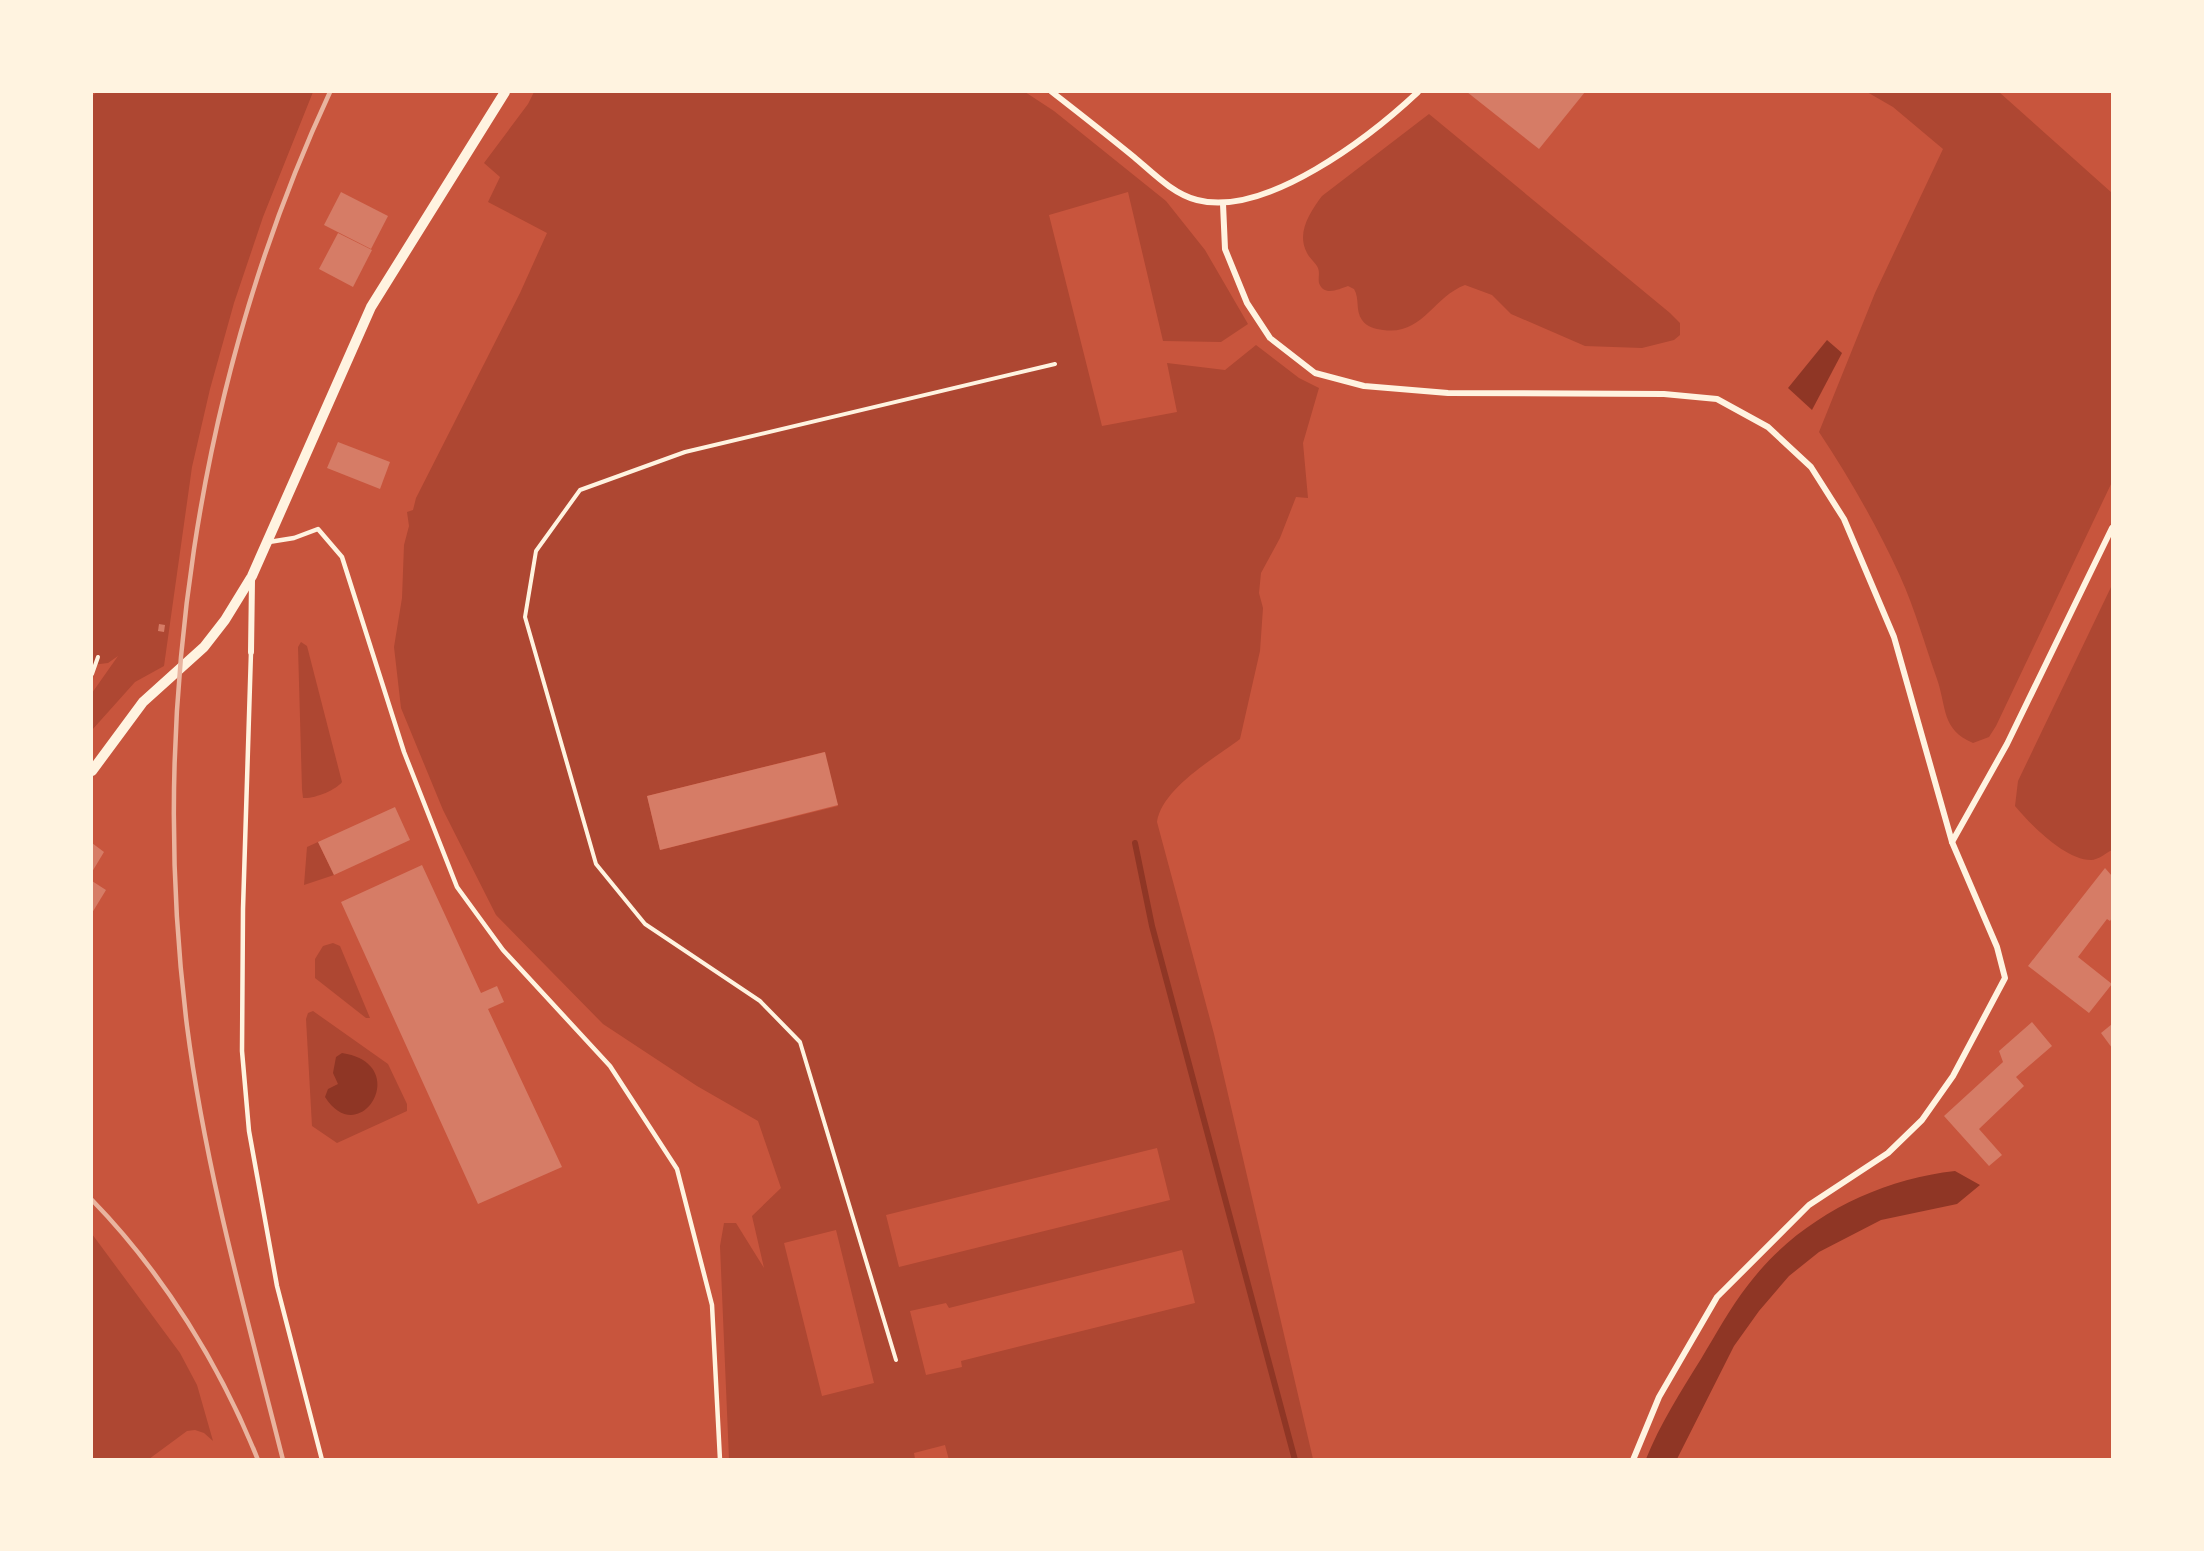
<svg xmlns="http://www.w3.org/2000/svg" width="2204" height="1551" font-family="Figtree,sans-serif">
  <style>
    .green { fill: #ae4732; fill-rule: evenodd }
    .water { fill: #8f3625 }
    .lines { fill: none; stroke-linecap: round; stroke-linejoin: round }
    .stream { stroke: #8f3625; stroke-width: 6 }
    .building { fill: #d67c66 }
    .path { stroke: #fff3e0; stroke-width: 4 }
    .service { stroke: #fff3e0; stroke-width: 4.5 }
    .minor { stroke: #fff3e0; stroke-width: 6 }
    .tertiary { stroke: #fff3e0; stroke-width: 10 }
    .rail { stroke: #e9b49f; stroke-width: 4.5 }
  </style>
  <rect width="100%" height="100%" fill="#c8553d"/>
  <g class="green">
    <path d="M97,92h216l-50,125 -29,86 -24,86 -18,78 -28,199 -29,16 -43,48v-37l26,-37 -10,7 -16,2v-569z"/>
    <path d="M534,92h491l29,19 112,90 39,49 43,74 -27,18 -58,-1 -35,-149 -79,23 53,211 75,-14 -10,-49 58,7 31,-25 43,33 20,10 -16,55 5,55 -12,-1 -16,41 -19,35 -2,20 4,15 -3,43 -20,88c-25,19 -78,49 -83,83l57,212 99,425 -364,1 -4,-15 -31,8 1,6h-186l-9,-213 4,-23h12l28,45 -12,-52 29,-28 -23,-67 -61,-35 -94,-62 -107,-109 -53,-105 -42,-102 -7,-61 8,-49 2,-53 5,-19 -2,-14 6,-2 3,-12 104,-205 27,-60 -59,-31 12,-25 -16,-14 44,-59zM824,752l14,54 -178,44 -13,-54zM1157,1148l13,52 -271,67 -13,-52zM836,1230l38,153 -52,13 -38,-153zM1182,1250l13,53 -234,58 1,6 -36,8 -16,-64 36,-8 3,5z"/>
    <path d="M1867,92h132l113,101v289l-116,244 -7,11 -16,6c-32,-14 -26,-35 -36,-64 -12,-34 -22,-70 -37,-103 -23,-50 -51,-99 -81,-144l56,-139 68,-144 -50,-42z"/>
    <path d="M1429,114l241,199 10,10v12l-6,5 -32,8 -57,-2 -74,-32 -19,-19 -27,-10c-32,12 -43,51 -82,45 -8,-1 -16,-3 -21,-10 -7,-10 -2,-21 -8,-31l-6,-3c-9,3 -24,11 -29,-3 -1,-5 1,-10 -1,-15 -2,-5 -8,-9 -11,-15 -11,-20 3,-41 15,-57z"/>
    <path d="M2112,585v265c-6,3 -14,10 -21,10 -26,0 -61,-36 -76,-54l3,-25z"/>
    <path d="M301,642l6,4 35,136c-6,8 -28,17 -39,16l-1,-9 -4,-142z"/>
    <path d="M318,842l16,33 -30,10 3,-38z"/>
    <path d="M333,943l7,3 30,72h-4l-51,-40v-19l8,-13z"/>
    <path d="M313,1011l75,53 19,40v7l-70,32 -25,-17 -6,-107 2,-6z"/>
    <path d="M92,1234l88,119 17,32 16,56 -9,-8 -9,-3 -8,1 -38,28h-57z"/>
  </g>
  <g class="water">
    <path d="M1827,340l15,13 -30,57 -24,-22z"/>
    <path d="M342,1053c72,11 18,99 -17,44l3,-8 10,-5 -5,-11 3,-16z"/>
    <path d="M1955,1171l25,14 -23,19 -76,16 -62,32 -30,24 -30,35 -25,35 -57,113h-31c14,-35 35,-68 55,-100 15,-25 29,-51 47,-74 49,-65 127,-105 207,-114z"/>
  </g>
  <g class="lines">
    <path class="stream" d="M1135,843l17,83 143,534"/>
  </g>
  <g class="building">
    <path d="M1467,92h118l-46,57z"/>
    <path d="M341,192l47,24 -17,33 -47,-24z"/>
    <path d="M338,233l34,17 -19,37 -34,-18z"/>
    <path d="M338,442l52,20 -10,27 -53,-21z"/>
    <path d="M159,624l6,1 -1,7 -6,-1z"/>
    <path d="M825,752l13,53 -178,45 -13,-54z"/>
    <path d="M395,807l15,33 -76,35 -16,-33z"/>
    <path d="M92,843l12,9 -12,20z"/>
    <path d="M422,865l59,128 16,-7 7,16 -16,7 74,158 -84,37 -137,-302z"/>
    <path d="M2105,868l7,8v42l-2,3 -3,-2 -29,38 34,27 -23,29 -61,-47z"/>
    <path d="M92,881l14,9 -14,23z"/>
    <path d="M2032,1022l20,24 -36,31 8,9 -45,43 23,26 -13,11 -45,-50 59,-54 -4,-11z"/>
    <path d="M2112,1024v24l-11,-15z"/>
  </g>
  <g class="lines">
    <g class="path">
      <path d="M92,674l6,-17"/>
      <path d="M896,1360l-96,-318 -40,-41 -115,-77 -49,-60 -71,-247 11,-66 44,-61 105,-38 370,-88"/>
    </g>
    <g class="service">
      <path d="M269,542l25,-4 24,-9 24,28 62,195 53,135 46,63 107,116 67,103 35,136 8,155"/>
      <path d="M251,652l-8,257 -1,142 7,80 28,155 45,174"/>
    </g>
    <g class="minor">
      <path d="M1052,92c27,21 55,43 82,65 19,16 39,37 63,43 69,18 174,-64 221,-108"/>
      <path d="M1223,204l2,45 22,54 23,35 45,35 49,13 84,7 216,1 53,5 51,28 43,40 33,52 50,118 58,205 45,105 8,31 -52,98 -31,44 -34,33 -79,52 -92,92 -58,100 -26,63"/>
      <path d="M251,652l1,-72"/>
      <path d="M1952,842l55,-98 105,-216"/>
    </g>
    <path class="tertiary" d="M92,771l51,-69 61,-55 21,-27 27,-44 119,-269 134,-215"/>
    <g class="rail">
      <path d="M92,1200c71,73 128,165 166,260"/>
      <path d="M283,1460c-36,-143 -77,-287 -96,-434 -39,-312 10,-648 143,-934"/>
    </g>
  </g>
  <rect width="2204" height="1551" fill="none" stroke="#fff3e0" stroke-width="186"/>
</svg>
